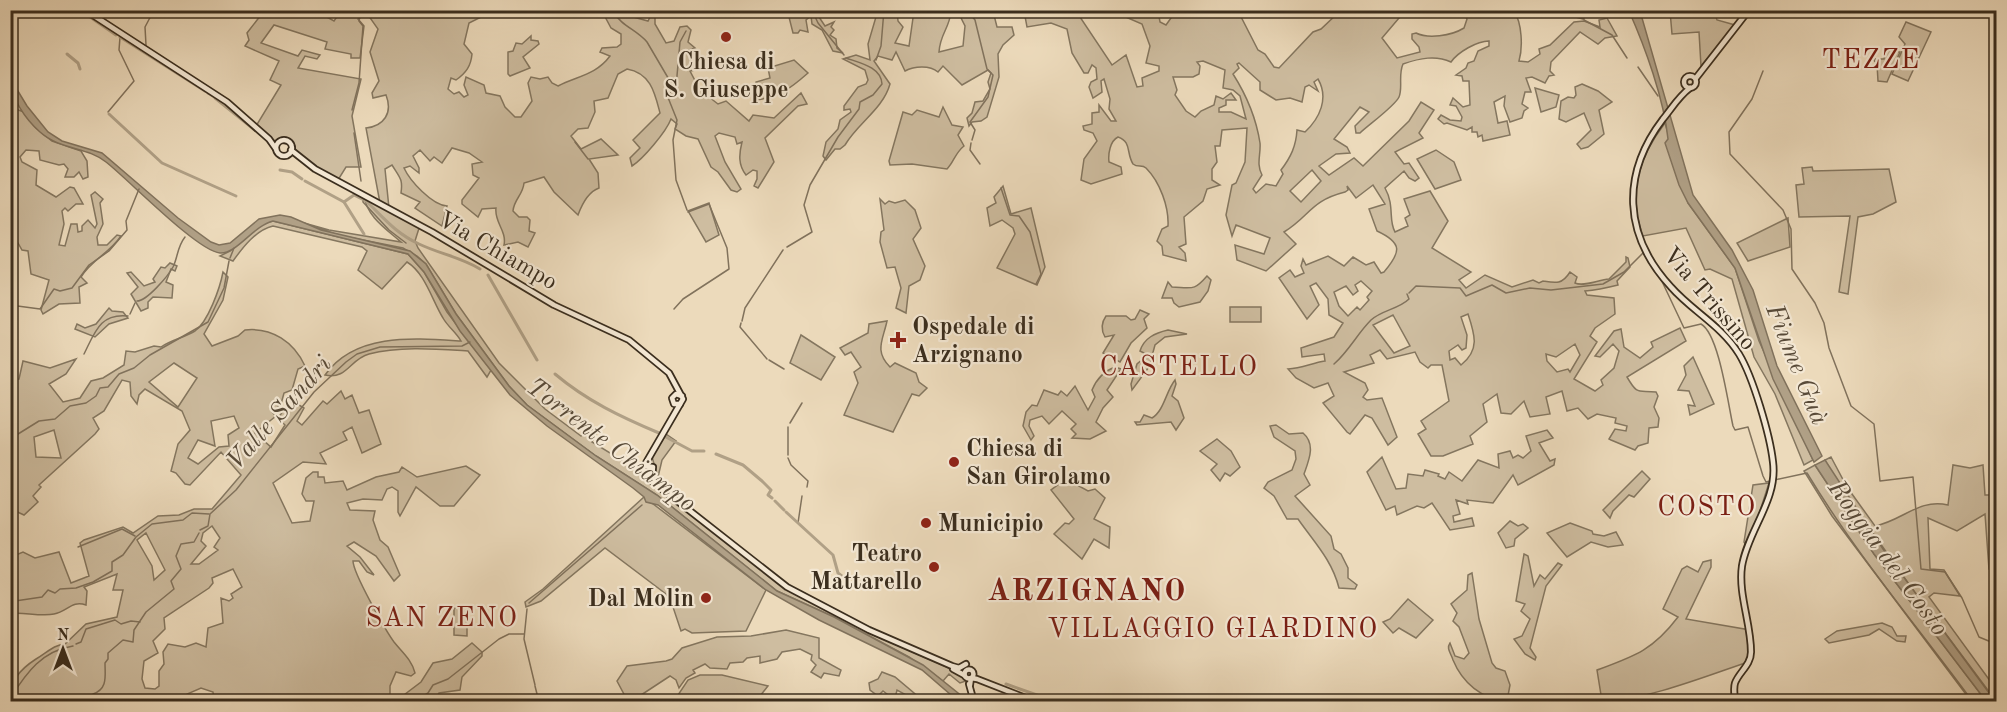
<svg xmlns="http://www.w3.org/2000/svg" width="2007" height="712" font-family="'Old Standard TT',serif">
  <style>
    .green { fill: #cebda0; stroke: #84765f; stroke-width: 1.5; fill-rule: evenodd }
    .water { fill: #b0a086; stroke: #81725c; stroke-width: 1.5 }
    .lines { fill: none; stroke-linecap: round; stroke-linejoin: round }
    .stream { stroke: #81725c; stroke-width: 1.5 }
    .canal { stroke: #b0a086; stroke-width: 3 }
    .secondary-casing { stroke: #3b2e1e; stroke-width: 8 }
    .secondary { stroke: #f3e7d3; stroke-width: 4.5 }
    .poi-dot { fill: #8f2418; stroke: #f3e7d3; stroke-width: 2 }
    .labels { text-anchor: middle; stroke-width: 4.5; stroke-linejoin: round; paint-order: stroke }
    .poi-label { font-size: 24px; font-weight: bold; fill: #3b2e1e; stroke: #f3e7d3; text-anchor: start }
    .street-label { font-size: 24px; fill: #3b2e1e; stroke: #f3e7d3 }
    .water-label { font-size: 26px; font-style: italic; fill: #584a38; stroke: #f3e7d3 }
    .quarter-label { font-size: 27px; letter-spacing: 1.5px; fill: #7a1f14; stroke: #f3e7d3 }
    .district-label { font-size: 30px; font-weight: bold; letter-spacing: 1.5px; fill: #7a1f14; stroke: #f3e7d3 }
  </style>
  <rect width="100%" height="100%" fill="#ecdabb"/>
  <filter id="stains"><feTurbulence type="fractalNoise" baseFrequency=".00333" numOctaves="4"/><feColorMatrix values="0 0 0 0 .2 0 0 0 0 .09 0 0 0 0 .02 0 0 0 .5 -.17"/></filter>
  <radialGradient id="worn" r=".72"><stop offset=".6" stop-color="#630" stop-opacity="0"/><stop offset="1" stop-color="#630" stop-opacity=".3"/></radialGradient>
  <g class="green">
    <path d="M878,10l19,1 1,10 5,6 -8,16 14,3 5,-35h79l4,16h15l2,8 -11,10 -5,9 1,23 -12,40 -6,4 -9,1 -3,4 -2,-8 5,-5 3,-11 8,-1 7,-12 -2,-7 3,-9 -3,-3 -26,15 -19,-19 -5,6c-8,-7 -24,-6 -33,-1l-9,-19 -4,8 -14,-4 -4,5 16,23c-7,25 -32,39 -45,61l-5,4h-5l-9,11 -3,-4 3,-14 12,-13 2,-9 11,-8 -1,-3 -6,1v-4l14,-19 8,-3 2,-4 -3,-10 -22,-11 13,-4 14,5 -2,-16zM951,12h7l7,14 -2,20 -24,6c1,-18 10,-23 12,-40z"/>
    <path d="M264,11h52l18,10 7,-10h152l-24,12 -5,21 8,10c-1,12 -6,19 -16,26l-5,-2 -3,11 6,5 5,-2 5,5 4,-2 -4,-10 2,-8 18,8 2,8 14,3 5,11 10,10h6l11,-16 -4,-18 3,-6 9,2 8,-2 4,6 6,3c19,-10 38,-11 52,-30l-10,-4 2,-4 15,-1 4,-3v-10l-10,-6 -9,-17h22l6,5 18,5 2,-4 -10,-6h19l-4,3v10l11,19 8,-2 6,-14 7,-1 4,4 -3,12 7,6 -6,2 7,20 -6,1 10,19 18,14 8,-3 23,20 4,-6 21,3 27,-25 6,11 -9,2 -33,32 9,24 -16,26 -4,-2 3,-7v-8l-4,-1 -7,5c-8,-10 -7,-21 -4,-33l-5,2 -2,-7 -16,-4 -4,3 10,26 16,27 -4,3 -6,-2 -13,-18 -7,-5 -13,-28 -12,-3 -11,-7 2,-5 -6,-5c-5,13 -28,40 -39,47l-2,-8 10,-10 -7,-8 27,-27c-5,-19 -9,-40 -33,-44l-9,5 -10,24 -14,3 1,11 -7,16 -10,1 -7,7 10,13 20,-10 17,16 -29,4 9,14 1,15c-11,4 -17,16 -21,27l-24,-23 -10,-15 -20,6c-1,12 -10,16 -11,28l6,6h8l3,3 -1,11 6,2 -7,14 -10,-5 -14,3c3,-14 -10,-23 -8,-37l-14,1 -4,8 -16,-13v-4l17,-22 -6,-3 -1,-11 10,-2 -13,-9 -17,-5 -10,15 -8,-6 -4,4 -10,-11 -7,6 6,12v5l-9,-7 -6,2c6,13 28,37 43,38l-5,20 -27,-18 5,-6 -19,-9c2,-14 -1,-15 -9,-28l-7,4 4,39 31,17 -5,16 3,7 81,115 46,46 36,27 7,-9 9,6 -5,9 46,28 149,117 78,44 93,41 8,9 -6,2 -11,-9 -6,7 -34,-24 -75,-40 -57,-26 -120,-96 -61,-39 -69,-51 -18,-19 -53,-72 -30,-50 -9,-8 -14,-8 -65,-13 -34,-12 25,7 72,12c-15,-13 -35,-26 -37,-47l16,8 -14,-75c18,-2 27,-15 20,-33l-13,3 -1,-5 7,-12 -9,-29 8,-23 -12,-17 -8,7 6,7 -4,32h-9v-4l-26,-5 2,-7 -53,-17 -13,18 37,13 4,-6 18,5 -3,4 -12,-3 -7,12 63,11 -9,37 9,51h-15l-8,13 -21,-12 -28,-23 -14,-4 -19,-15 25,-41 -11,-5 9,-19 -34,-15 4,-6 -2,-7z"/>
    <path d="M774,11h41l10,15 9,-4 -3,5 3,3 -4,5 6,4 1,9 6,5 -10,-2 -11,-21 -10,-6 -1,-8 -5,4 2,12 -8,-2 -2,3h-5l-4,-16h-12z"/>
    <path d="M1024,11h52l36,54 14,-10 11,32 6,-1 -1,-8 17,-7v-5l-13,-3 4,-17 -8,-22 -21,-9v-4h37l2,11 6,3 10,-14h62l20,39 7,4 9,13 5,1 34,-36 8,-3 18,-17 66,-1 -23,27 15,20 23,-6 -1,-5 -7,-8v-5l4,-1c12,6 35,3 48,-5l3,-9 -5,-8 8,3 14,-3h30c8,12 9,36 5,50l9,1 12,-8 -1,-5 11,-4 24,-23 10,-1 16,6 -1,-7 8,-2 10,18 -12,2 -7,6 -18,-12 -29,30 -1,9 4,4 -5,1 -4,7 -13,-6 -6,1 5,14h-6l-3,12 6,4 -4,3 -2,7 -12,4 -6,-16 1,-10 -11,6 4,21 9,-2 3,14 -27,6 -1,-6 -4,2 -1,-5h-5v-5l-5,3 -20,-7 -3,1 -6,-5 3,-4 9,5 11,1 1,-4 -6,-11 -6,-1 3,-7 10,9 7,-2 -1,-24h-6l-1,-5 -6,-1 10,-7 2,-5 6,-2 4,-10 11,-5v-5c-12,0 -31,11 -38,21 -15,-7 -31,-4 -48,2 -5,11 0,24 -4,33 -4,9 -32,29 -39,36h-4l-1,-7 14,-14 -9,-5 -26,32 13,8 3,6 -14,1 -17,12 10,9 25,-17 9,8 46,-45 12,-19 13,8 -15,23 4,5 -28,14 9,12 5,-1 10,15 -4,3 -6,-3 -5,-7 -19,17c10,18 3,32 10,44l13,-6 -3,-8 5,-3 -6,-16 26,-8 18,30 -16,27 39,24 -12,8 7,8 19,-13 27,12 21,-7 6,3 4,-2c12,2 19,4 27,-9l7,5 -2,6c9,4 23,-3 34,-4l17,-17v-5l2,1 2,9 -13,14 1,4c-12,3 -21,5 -33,6l2,4 27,3 1,16 -20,14 -5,8 7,6 -23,37 21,12 8,-6 -2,-5 13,-12 5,-17 -6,-7 -13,13 -5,-1 19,-25 7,-2 3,18 16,11 13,-11 -2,-5 29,-14 6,13 -59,36c11,19 11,13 29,15l2,4 -4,11 5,11 -1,9 -9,1 -1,15 -10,3 -3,4 -24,-10 -2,-1 6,-10 11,2 1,-5 -12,-3 1,-5 -19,-4 -9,5 -10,-11 -11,3 -5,-20 -16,6 4,17 -20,3 -6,-16 -13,13 -10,-1 -4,-19 -14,10 4,18 -17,14 3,8 -30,12h-12l-13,-22 8,-5 -5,-8 28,-20 -7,-36h-11l-3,3 -8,-6 -5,-10 -28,7 -7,-9 -10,5 4,8 -30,9 21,11 3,7 -5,7 4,3 15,-2 15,39 -9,8 -16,-27 -7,-3 -15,19 -3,-2 -24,-29 11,-7 -6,-13 -14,5 -18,-10 -8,-9c14,-1 24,-6 37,-8l-1,-7 -22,3 -1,-9 33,-11 9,-14 -14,-8 -1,-16 -12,-16 -6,3 9,19 -12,14 -28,-41 11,-8 5,7 9,-4 -3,-7 2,-7 3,6 22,-9 16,10 9,-9 13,8 8,-3 7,11 3,-1c17,-20 19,-29 -7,-41l-8,-22 16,-5 -12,-19 -17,13 -9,-12 1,4 -3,2c-35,9 -34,23 -61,40l12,12 -30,27 -29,-11 -2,-15 29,9 6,-16 -34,-13 -4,11 -6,-21 6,-30 4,-2 9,-21 2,-34 -25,2 -2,16h-5l2,16 -5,7v11l8,5 -13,4 -4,12 -19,16 2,27 -7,3 6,6 1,8 -23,-6 -1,-9 -5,-5 5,-12 6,-3c1,-19 -8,-44 -22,-58 -4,-4 -8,0 -13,-4 -7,-11 -1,-22 -15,-27 -8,4 -10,17 -9,25l12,5 1,7 -31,10 -10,-4 3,-21 13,-18 -4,-8 -9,-3 -1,-4 9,-2v-11l7,-1v-7l12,16h5l-7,-12 1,-10 -6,-20 -3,2 1,11 -9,6 -4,-11 2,-5 6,-3 -1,-11 -4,-3 -4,8h-4l-12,-20 -5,-24 -16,-6 -24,4zM1203,61l22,9 -2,18 10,2 7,6 6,23 -15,-7h-12v-4l7,-3v-5h10l-5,-7 -8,6 -7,-3 -2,9 -13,6 -6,6 -9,-6 -11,-16 2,-5 -4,-13h20l6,-3 1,-8 -3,-4zM1239,63l21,19v8l16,10 14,-2 12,4 3,-15 4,-2 9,6 -4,-9 4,-3c11,19 2,39 -13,53l-8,-2c-1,16 -6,27 -16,40l2,4 -7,12 -10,-2 -10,9 -3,-4 9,-14c-6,-11 -1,-21 -2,-32 -4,-26 -13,-47 -27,-69l6,-6 -2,-4zM1312,170l9,11 -20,21 -11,-11zM1361,281l11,10 -5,6 2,3 -9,10 -3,-3 -9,9 -9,-10 -5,-14 12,-6 7,9 5,-4 -3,-6zM1468,314c7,21 12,36 -7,51l-6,-7 -5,2 -1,-9 9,-6 4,5 4,-2 1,-13 -6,-18zM1393,315l17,31 -16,7 -21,-28zM1575,344l5,11 -10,17 -2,-3 -11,3 -10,-11 -1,-7 10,3z"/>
    <path d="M1670,11h44l3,9 18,5 -34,41 -2,-34 -27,2z"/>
    <path d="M1906,22l25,10 -23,49 -16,-7 13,-30 -6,-7z"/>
    <path d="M531,36v4l7,1 1,3 -16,13 7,11 -20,8 -2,-2v-22l5,-1 3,-8 6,1z"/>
    <path d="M1886,50l14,2 -13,30 -9,-1 -1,-17 -4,-5h11z"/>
    <path d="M794,60l14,13c-17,15 -30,25 -53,27l1,-18 14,-4 -2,-10z"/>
    <path d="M1582,84l16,7 14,11 -13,8 5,24 -16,13 -7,2 -4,-5 14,-14 -7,-17 -18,9 -7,-3 2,-18 7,-4 6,1 2,-3 -1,-8z"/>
    <path d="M1535,88l24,7 -3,12 -15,5z"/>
    <path d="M10,107l14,5 12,16 16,13 29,10 6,10 1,16 -5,2 -4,-7 -5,5h-9l3,-8 -4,-5 -5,1 -19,-5 -1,-9 -13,-1 -6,7 2,5 15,8 -1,15 20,12 14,-10 4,1 9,16h-7l-8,7 -3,-3 -3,3 2,13 -5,21 6,1 6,-22h6l1,8 4,-1v-5l6,-6 7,8 2,-4 -6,-29 4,-3 8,7 -3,4 3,21 -6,13 1,8h9l10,-10 4,1c-12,18 -29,23 -40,41l6,6 -8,4 1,16 -21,1 -16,10 -2,-4 8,-30 -18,-6 -3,-23 -6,-1 -4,-7 -7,-4v-97l5,-2 -5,-8z"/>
    <path d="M943,107l9,18 11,2 -5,8 6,11c-9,7 -10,16 -17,23l-35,-5 -22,1 -1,-4 14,-49 9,3 5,-5 22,7z"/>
    <path d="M1665,123l23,80 47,65 24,73 54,119 -9,5 -29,-71 -21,-37 -22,-78 -22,-10 -5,1 -19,-42 -43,8c-16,-43 -4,-79 22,-113z"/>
    <path d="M1436,150l18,12 7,18 -26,9 -18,-30z"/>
    <path d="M1812,167l1,4 76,-2 7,33 -23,12 -15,3 -10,77 -9,-2 11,-76 -51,1 -3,-32 8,-1 -2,-16z"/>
    <path d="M1003,186l8,28 20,-6 14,59 -8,18 -40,-17 18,-34 -2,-6 -11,-8 -12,6 -3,-18 9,-5 -2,-6z"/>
    <path d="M880,199l5,5 4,-3 6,2 10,-3 10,10 6,18 -8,11 12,27 -5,14 -11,6 -3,27 -10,-5 5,-20 -6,-21 -8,1 -7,-26 1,-10 3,-2z"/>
    <path d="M709,203l10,32 -13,7 -18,-31z"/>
    <path d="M1788,218l2,29 -42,14 -11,-18z"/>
    <path d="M273,221l135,33 16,18 23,40 44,58 -4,7 -19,-26c-32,-2 -68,-5 -99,3 -19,5 -22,26 -44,21 30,-43 91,-37 136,-34 -5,-9 -13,-14 -18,-23 -11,-18 -18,-45 -36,-56l-25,27 -24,-19 9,-19 -5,-4 -89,-21c-17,4 -30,21 -40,35l-13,-5 10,-5 32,-27z"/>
    <path d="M170,263l7,3 -2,5 -4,-2 -5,13 7,3 -1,13 -19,-1 -5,5v6l-7,3 -10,-17 7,-7 -11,-14 4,-1 13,14 11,-4 -2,-3 8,-12 4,1z"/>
    <path d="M223,272l5,5 -5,23 -19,34 8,12 26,-10 7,-6c27,-3 49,12 60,36l-7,3 -6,21 -8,3 -3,11 -9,8 4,4 -21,17 16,14 14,-22 -7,-7 13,-18 13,8 -7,13 5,4 21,-24 4,3 14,-13 4,8 7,-4 7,18 10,-3 12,34 -19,9 -10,-26 -9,5 4,8 -27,13 6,11 -23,-2 -30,21 19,40 18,-2 4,-20h-8l-4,-7 4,-16 7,-6h5v5h6l1,6 18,-2 4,9 29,-13 23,-5 3,-5 15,10 49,-11 14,9 -26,31h-14l-24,-19 -16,29 -2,-4v-21l-6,-4 -5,2 -5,11 -19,-1 -16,4 3,7 25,1 -2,9 7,20 8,7 12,28 -6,6 -18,-25 -22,-14 -7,4 13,11 14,18 -7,-3 -8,-11h-6c0,12 33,70 41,81 8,10 18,18 21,31l-4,3 -15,-4 -6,14v15h-79l-6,-6 -9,6h-82l-1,-9 -12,-4 -14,6 -6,7h-170c-1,-20 8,-31 25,-42 11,-6 17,-14 29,-15l21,-20 31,-7 6,-27h-10l4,-16 -33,13 3,4 -1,14c-14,-5 -18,6 -32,9 -13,3 -36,-3 -43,0v-57l12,-5 12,6 24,-6 12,31 18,-7 -9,-33 4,-3 39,-13 10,6 25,-17 21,-1 15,-6h18l29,-34 -20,-23 -31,33 -5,-1 -9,-11 -5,-2 7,-27 12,-14 -8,-19 -37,-22 -6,6 -2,9 -6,-8 -1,-14 -8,-2 -18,31 -11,7 6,11 -4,5 -56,51 2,2 -8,9 5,6 -14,13 -13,-6v-29l6,-14 -6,-10v-76l8,-1 4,-18 27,7 26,-9 -10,15 -17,10 14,18 17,-4 11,-17 12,-3 21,-13 2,-14 9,1 19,-6 7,1c10,-7 22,-9 34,-16 13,-9 25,-43 28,-59zM174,363l23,15 -19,29 -29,-25zM234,416l5,12 -11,7 1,11 -10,1 -21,17 -10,-6 10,-18 17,6 -4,-25zM54,430l7,28 -25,-1 -2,-20zM212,526l8,12 -6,9 4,3 -19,14h-8l15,-18 -5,-5 2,-8zM146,533l19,37 -11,10 -2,-14 -15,-26zM233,569l9,18 -11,7 2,4 -4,3 -8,-3 2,25 -15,5 -2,19 -10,-4 -11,4 -17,-3 -5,8 1,12 -5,7v15l-4,3 -10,-1 -3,-9 2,-18 14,-8 -5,-12 12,-12 -1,-11 45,-30 4,-5 -1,-5z"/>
    <path d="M1207,276l4,4 -3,11 -8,11 -21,5 -5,-4 -2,-5h-10l6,-16 4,5c21,1 22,4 35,-11z"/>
    <rect x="1230" y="307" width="31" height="15"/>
    <path d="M109,308l3,3 11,1 5,6 -19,6 -14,13 -20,-8 2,-5 8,4 11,-4z"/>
    <path d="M1140,310l9,4 -5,5 3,9 -16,15 -11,19 -17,-9 11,-18 -9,2c-4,-7 -4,-14 1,-21h20l5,4 4,-1z"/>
    <path d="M887,321c-4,19 -13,30 3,46l5,-4 21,10 3,9 8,6 -8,8 -7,-2 -19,38 -49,-17 14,-32 -4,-11 7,-5 -10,-15 -6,3 -5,-7 28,-15 1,-9z"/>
    <path d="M1168,330l19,4 -22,3 -10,8 -6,22 -17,23 -1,-6 6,-20 7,-6v-5l-4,-2c4,-13 15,-18 28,-21z"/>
    <path d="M801,335l34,22 -14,23 -31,-17z"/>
    <path d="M1693,357l21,47 -24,11 -2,-10 7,1 -6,-15 -11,-1 8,-15 -2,-9z"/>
    <path d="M1115,367l6,2 -14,21 6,7 -10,11 -7,14 10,9 -16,8 -18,-1 4,-4 -5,-5 5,-5 -14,-13 -13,13 -7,-8 -12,4 -1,6 5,10 -3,4 -8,-14 3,-14 6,-7 5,1 7,-16 14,5 3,-4 6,5 8,-10 13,24 7,-13 -3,-7c5,-12 12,-19 23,-23z"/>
    <path d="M1175,380l1,4 -4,12 6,5 6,17 -8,12 -5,-8 -34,3 -2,-3h5l4,-7 8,3c12,-7 14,-27 23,-38z"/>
    <path d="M1276,425l13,9 14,-1c13,11 6,27 1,41l6,11 -15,11 36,40 3,13 7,5 7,14v10l9,7 -2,4 -16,-1c-7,-28 -25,-46 -41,-69h-11l-13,-23 -10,-8 4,-6 24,-12 4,-11 -1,-8 -21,-14 -4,-11z"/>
    <path d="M1547,430l6,8 -14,5 11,18 5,-2 -1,6 -36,20 -5,-10 -20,28 -26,-3 1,4 -12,-4 4,14 -7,2 1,6 18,-4 2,8 -24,4 -18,-27 -8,5 -7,-2 -20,9 -2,-9 -9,4 -19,-38 15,-15 14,32 10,-1 2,-14 15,2 2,-6 14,4 -1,2 7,3 4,-7 13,9 16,-21 21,8 -1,-14 12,-3 3,7 5,-3 5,3 8,-7 -5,-15z"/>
    <path d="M666,434l10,7 -14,19 -4,17 -6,-20z"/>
    <path d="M1217,439l14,12 9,16 -10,9 -5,-3 -5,8 -9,-11 6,-6 -17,-13z"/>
    <path d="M1831,457l16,30 28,39c27,-5 44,-28 73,-21l5,-40 17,3 13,-3 2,30h11v75l-7,-1 -4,-55 -28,17 -29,-13 2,51 14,1 16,26 -26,-3 -5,4 67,92v12l-83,-111 -78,-111 -10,-19z"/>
    <path d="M1815,465l59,89 112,147h-15l-139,-185 -28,-45z"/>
    <path d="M1642,471l8,8 -16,18 -5,-2 -16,16 -3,7 -7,-8z"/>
    <path d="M1066,479l22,12 7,-2 10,9 -11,21 16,8 -1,21 -15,-9 -12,20 -28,-25 11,-11 4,1 5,-5 -23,-29z"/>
    <path d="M1769,483l-21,65 -4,-6 9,-57z"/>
    <path d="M644,497l122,93 -20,41 -54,2 -7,-4 -4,2 -10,-30 -5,-7 -61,-46 -64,53 -15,6 -1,-5 18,-13z"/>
    <path d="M1510,521l8,5 5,-2 5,4 -13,11 -1,7 -8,2 -8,-15z"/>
    <path d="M1570,523l22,8 1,3 11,2 12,-4 7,13 -15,2 -17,-5 -24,15 -20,-24z"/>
    <path d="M1524,554l4,2 6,30 6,-11 5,4 13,-16 4,2 -16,21 -16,62 6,9 -1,3 -10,-6 -11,-15 8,-3 8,-17 -9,-8 4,-7 -9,-3z"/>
    <path d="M1711,560v7l-25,52 64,11 1,31c-42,14 -106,40 -149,40l-5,-31c38,-14 56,-20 81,-53l-15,-8 19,-40 5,-3 11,6 5,-10z"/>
    <path d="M1472,573l7,46 13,44 4,5 9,3 5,14 -3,16c-25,-1 -45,-19 -54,-41 -2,-7 -7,-11 -3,-17l5,13 9,3 5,-6 -10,-26 -6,-6 4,-8 -6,-9 16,-14 1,-15z"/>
    <path d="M1408,599l25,21 -17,18 -17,-10 -6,5 -10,-11 7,-3z"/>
    <path d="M454,608h13v28l-13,-1z"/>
    <path d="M1882,623l10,4 5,9h9l-1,6 -8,-1 -18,-12 -10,6 -40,8 -4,-4 12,-8z"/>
    <path d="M786,630l33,8v20l22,12 -2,6 -15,-3 -3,5 -10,-6 5,-7 -5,-5 1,-5 -12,-6 -18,3 -5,7 -17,4v-7l-13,2 -4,4 -13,1 -3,6 -17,-1 -5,-4 -12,6 2,3 -9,5 -7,10 -3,-8 -6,-4 -38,25 -7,-5 -8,-15 10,-15 39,-5 6,-2 10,-11 35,-11 34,-1z"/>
    <path d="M472,643l10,9v4l-20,21 -2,13 -21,3 -5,8h-38l25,-19 12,-19 19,-4z"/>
    <path d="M882,672l13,5 25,21 14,-3 9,6h-31l-2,-4 -13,-7 -1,4 8,7h-8l-13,-10 -5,5 -8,-6 -1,-7 9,-4z"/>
    <path d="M700,675h22l46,11 -12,15h-82l14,-21z"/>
  </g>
  <g class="water">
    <path d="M1629,11h11l53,184 39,55 21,40 24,76 45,90 -8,6 -41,-83 -38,-111 -47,-65 -9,-18 -14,-42 3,-4c-4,-40 -23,-92 -39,-128z"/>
    <path d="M10,78l17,28 21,26 14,9 40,12 76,65 33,24 8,3 11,-2 29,-24 21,-4 11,2 30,13 89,21 16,13 30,50 53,72 18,19 69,51 61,39 120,96 57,26 89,48 45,36h-10l-36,-31 -103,-50 -53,-30 -108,-85 -12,-3 -2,-5 -11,-9 -86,-62 -37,-31 -50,-64 -36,-59 -16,-18 -135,-33c-20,5 -36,33 -53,32 -23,-2 -92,-74 -114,-91 -18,-15 -46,-12 -66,-30 -14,-12 -30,-35 -30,-54z"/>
    <path d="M1825,460l58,89 112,152h-9l-112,-147 -59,-89z"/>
  </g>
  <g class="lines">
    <g class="stream">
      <path d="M612,10c10,17 24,19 35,32l27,46"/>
      <path d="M812,10l6,13 26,32"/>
      <path d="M967,10l8,10 12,49 6,6 -5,22 -18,25 5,8 -3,10"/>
      <path d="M1567,10l1,5 15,4"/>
      <path d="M1583,10l1,10 28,15 15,23"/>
      <path d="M359,20l4,-10"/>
      <path d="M686,31l-6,11 -4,45 -9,8 10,25 -4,20 3,40 11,30"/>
      <path d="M146,45l-1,-18 9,-17"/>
      <path d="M876,60l5,-14 3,-36"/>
      <path d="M1638,67l20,29"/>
      <path d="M1763,71l-11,28 -23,33 1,22 53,56 8,19 1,40 23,34 9,20 5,25 22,58 23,18 6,57 33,-4 8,92 24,3 17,26 17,39 17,7"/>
      <path d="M352,110l7,-27 4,-57 -4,-5"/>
      <path d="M108,112l26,-31 -15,-31 1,-13"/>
      <path d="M354,133l7,48"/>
      <path d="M575,142l13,17"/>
      <path d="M971,143l-1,7 10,14"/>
      <path d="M1001,188l9,27 9,1 11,16 11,42 -5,10"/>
      <path d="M363,198v4l26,28 17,13"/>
      <path d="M787,247l25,-15 -8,-27 6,-20 28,-48 21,-28 1,-7 13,-7 9,-11c-1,-17 -22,-21 -36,-26"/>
      <path d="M230,258l4,-10"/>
      <path d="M1659,275l25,53 17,-4c18,10 27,80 32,102l2,4 13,-3 15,49 3,6 4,-1"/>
      <path d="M1409,293l7,-7 44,2 6,8 26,-11 14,8 24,-5 21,2 52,-6 21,-12 21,-21"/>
      <path d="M137,301c10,0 31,-25 36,-34 5,-10 4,-20 12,-30"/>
      <path d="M10,305l30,4 14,-20 6,2 12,-3 17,-23 20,-14 18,-21 -1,-9 13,-32"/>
      <path d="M674,309l9,-10 46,-30 -2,-21 -18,-44 -21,8"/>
      <path d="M130,314l5,-11"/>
      <path d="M742,321l3,-13 38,-58"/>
      <path d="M741,323l-1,4 27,32"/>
      <path d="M84,354c11,-22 16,-41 44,-38"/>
      <path d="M769,360l15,9"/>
      <path d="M1334,364c15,-13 23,-30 37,-44 11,-10 28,-11 38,-21l-2,-5"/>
      <path d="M790,423l12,-20"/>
      <path d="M10,439l29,-18 16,-2 15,-13 16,-3 10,-7 4,-8 8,-1 11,-13 15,-6 16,-13 58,-33 16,-34 5,-27"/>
      <path d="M989,449l4,8"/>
      <path d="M788,455v-28"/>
      <path d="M788,458l3,7 17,16 -1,6"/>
      <path d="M636,474l6,-9"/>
      <path d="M1774,480l33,-7c49,81 110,153 166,229"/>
      <path d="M798,523l4,-27"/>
      <path d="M200,530l8,-4 2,-12 26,-24 78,-98 32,-30 11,-8 23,-7 82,-1 8,-4"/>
      <path d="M78,547l44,-18 13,7"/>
      <path d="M529,603l113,-98"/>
      <path d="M10,606l5,-5 27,-4 6,-7 7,3 5,-4 16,-1 17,-6 19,-11v-9l11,-7 13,-18 16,-13 31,-4 9,-7 17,1"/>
      <path d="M527,609l-3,30 11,46"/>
      <path d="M76,644l5,-2 5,-13 29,-9 6,4 10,-3 9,1"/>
      <path d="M535,686l4,16"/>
      <path d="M11,697c16,-25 31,-46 62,-51"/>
      <path d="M90,702l3,-8c15,-5 12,-18 12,-31l3,-4v-6l15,-13 10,2 1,-12 12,-18 28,-23 -3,-8 10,-12 -5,-13 5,-12 13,-2 5,-9"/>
      <path d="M414,702l14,-9 5,-8 15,-6 51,-40 10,-5h15"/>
    </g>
    <g class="canal">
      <path d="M80,10l36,25"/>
      <path d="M120,37l85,54"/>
      <path d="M67,54l11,9 2,6"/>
      <path d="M208,93l5,3"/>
      <path d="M215,98l46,37"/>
      <path d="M109,114l53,49 74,33"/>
      <path d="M280,170l12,2 10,7"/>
      <path d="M305,181l39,21 10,-7 8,4"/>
      <path d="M365,200c18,17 30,33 54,44 21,10 41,13 61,25"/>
      <path d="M344,202l20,32"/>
      <path d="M488,275l49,85"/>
      <path d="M555,374c32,27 66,43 104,59"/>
      <path d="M664,436l28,15h12"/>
      <path d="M716,454l27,11 19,16"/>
      <path d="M763,482l8,8 -3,5 4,3"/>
      <path d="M775,501l9,9"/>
      <path d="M786,512l47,43 5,18 5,4"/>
      <path d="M1006,684l45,16"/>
      <path d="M1054,700l39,2"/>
    </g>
    <g class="secondary-casing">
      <g id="secondary">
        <path d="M85,10l142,92 42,37 7,10"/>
        <circle cx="1690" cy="82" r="6"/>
        <path d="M1696,78l53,-68"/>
        <path d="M1690,88c-11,8 -18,20 -27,31 -42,55 -40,116 8,168 21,24 51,39 68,67 14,23 31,81 34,108 5,38 -25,68 -31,104 -4,28 9,57 9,86 0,13 -12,20 -16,31 -2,6 0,13 0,19"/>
        <circle cx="284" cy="148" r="8"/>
        <path d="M291,150l24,19 117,63 122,73 75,35 40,33 14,26 -40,69 2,8h7l1,-9 -8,-1"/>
        <path d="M680,404h-6l-2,-6 4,-4 6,2"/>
        <path d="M648,478l139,109 82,43 83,36 7,2 7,-4"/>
        <path d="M953,669l11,6"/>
        <circle cx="969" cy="674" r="4.5"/>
        <path d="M969,684l5,18"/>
        <path d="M970,685l1,-7 6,1 59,23"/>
      </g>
    </g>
    <use href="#secondary" class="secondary"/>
  </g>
  <g class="poi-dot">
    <circle cx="726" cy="37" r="6"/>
    <path d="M895 331h6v6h6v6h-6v6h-6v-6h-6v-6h6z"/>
    <circle cx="954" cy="462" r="6"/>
    <circle cx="926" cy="523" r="6"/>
    <circle cx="934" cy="567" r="6"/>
    <circle cx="706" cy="598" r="6"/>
  </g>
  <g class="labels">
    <g class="poi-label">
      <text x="726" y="69" text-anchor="middle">Chiesa di<tspan x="726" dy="28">S. Giuseppe</tspan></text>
      <text x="912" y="334">Ospedale di<tspan x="912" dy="28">Arzignano</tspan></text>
      <text x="966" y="456">Chiesa di<tspan x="966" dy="28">San Girolamo</tspan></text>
      <text x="938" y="531">Municipio</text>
      <text x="922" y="561" text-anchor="end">Teatro<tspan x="922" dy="28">Mattarello</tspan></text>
      <text x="694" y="606" text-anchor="end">Dal Molin</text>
    </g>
    <g class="street-label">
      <text transform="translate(498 250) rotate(30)" y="8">Via Chiampo</text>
      <text transform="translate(1710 298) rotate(49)" y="8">Via Trissino</text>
    </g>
    <g class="water-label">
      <text transform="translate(1798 364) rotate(68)" y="9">Fiume Guà</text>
      <text transform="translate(278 412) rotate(-48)" y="9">Valle Sandri</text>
      <text transform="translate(612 444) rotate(37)" y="9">Torrente Chiampo</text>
      <text transform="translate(1889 557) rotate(54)" y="9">Roggia del Costo</text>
    </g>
    <g class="quarter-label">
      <text x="1871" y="68">TEZZE</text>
      <text x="1179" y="375">CASTELLO</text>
      <text x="1707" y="515">COSTO</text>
      <text x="442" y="626">SAN ZENO</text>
      <text x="1213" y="637">VILLAGGIO GIARDINO</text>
    </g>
    <g class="district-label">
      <text x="1087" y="600">ARZIGNANO</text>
    </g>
  </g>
  <rect width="2007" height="712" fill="none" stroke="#ecdabb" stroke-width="36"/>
  <rect x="12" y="12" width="1983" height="688" fill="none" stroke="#3b2e1e" stroke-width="3"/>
  <rect x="18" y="18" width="1971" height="676" fill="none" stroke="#3b2e1e" stroke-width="1.5"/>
  <g transform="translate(63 649)" stroke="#f3e7d3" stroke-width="4.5" paint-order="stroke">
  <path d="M0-4.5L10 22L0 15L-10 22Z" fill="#3b2e1e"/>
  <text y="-9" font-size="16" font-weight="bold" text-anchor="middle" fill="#3b2e1e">N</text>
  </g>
  <rect width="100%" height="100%" filter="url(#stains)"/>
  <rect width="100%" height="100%" fill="url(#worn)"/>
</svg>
